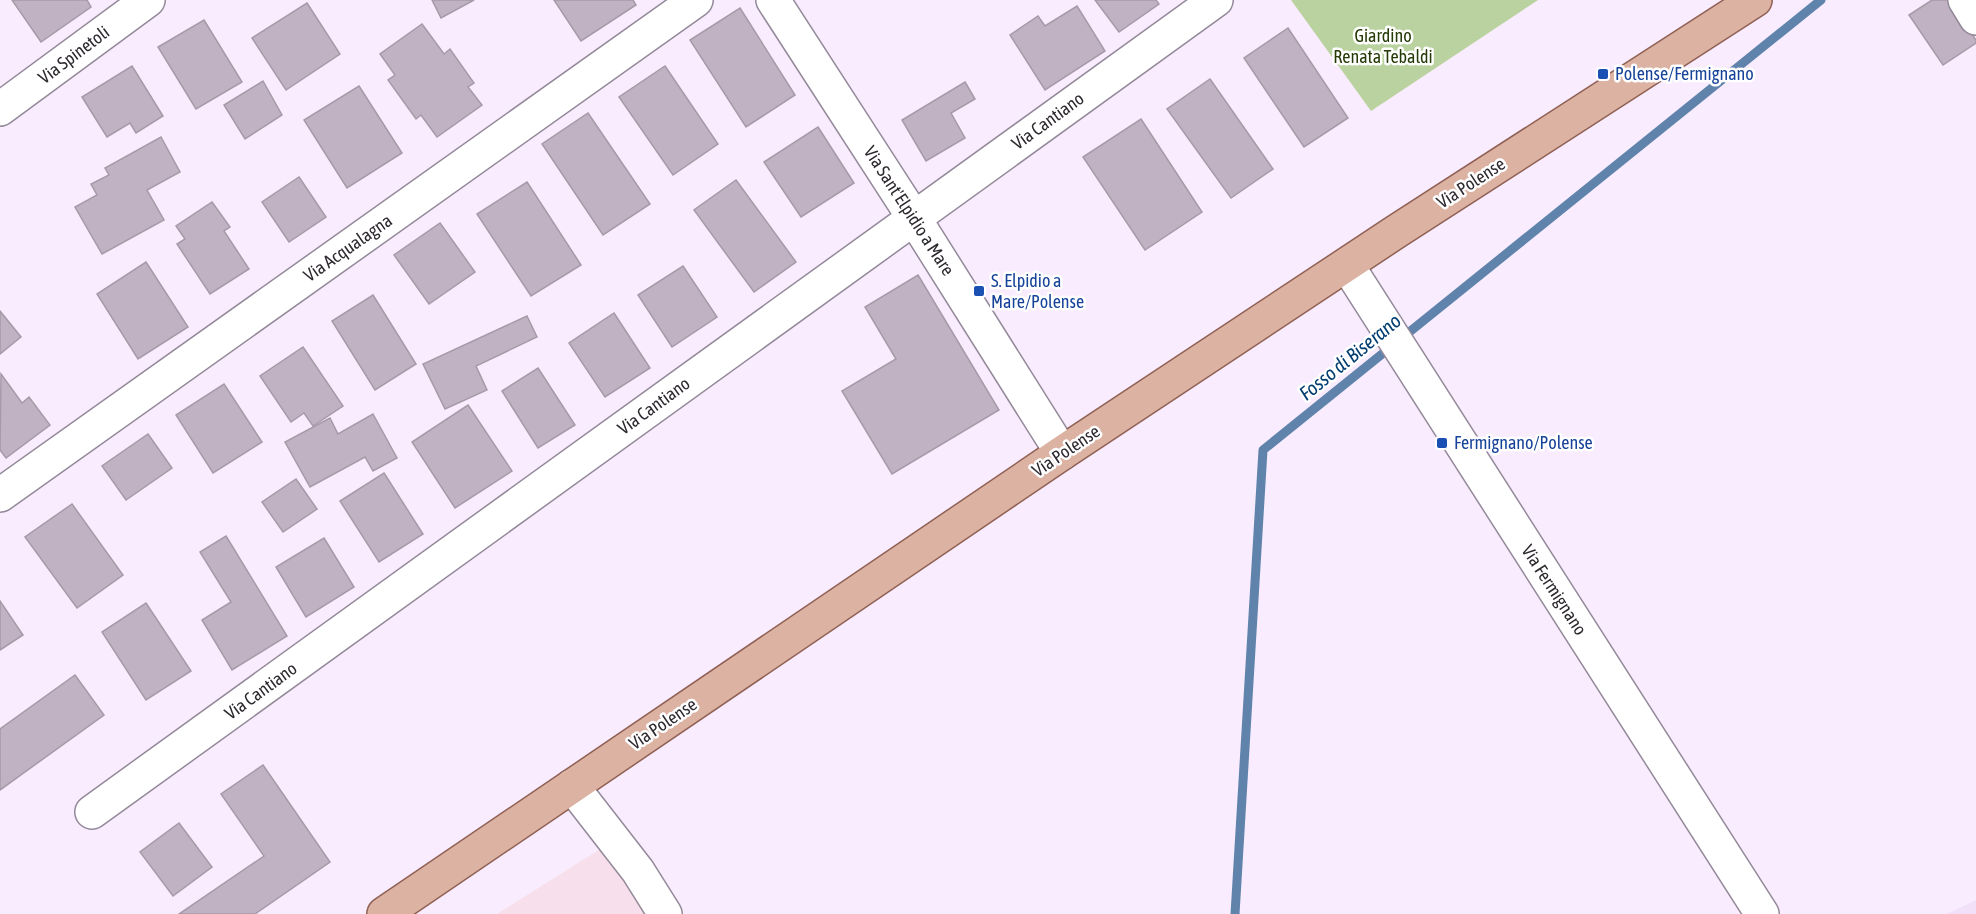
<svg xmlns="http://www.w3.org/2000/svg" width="1976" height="914" font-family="'Asap Condensed',sans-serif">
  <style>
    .commercial { fill: #f7e0eb }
    .built { fill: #f1e0f8 }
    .green { fill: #b9d29f }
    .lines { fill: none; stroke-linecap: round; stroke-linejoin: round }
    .stream { stroke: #6083ac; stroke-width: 9 }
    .building { fill: #c0b2c2; stroke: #a799a8; stroke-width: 1.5 }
    .minor-casing { stroke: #938999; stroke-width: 36 }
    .major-casing { stroke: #8f6053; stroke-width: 36 }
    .minor { stroke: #fff; stroke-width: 33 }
    .major { stroke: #dcb2a3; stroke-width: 33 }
    .transit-dot { fill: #1a4fb4; stroke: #fff; stroke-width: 2 }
    .labels { text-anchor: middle; stroke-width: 5; stroke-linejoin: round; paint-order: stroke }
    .park-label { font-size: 18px; fill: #253a07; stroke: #fff }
    .street-label { font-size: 18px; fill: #2d292f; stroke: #fff }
    .transit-label { font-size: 18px; fill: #164399; stroke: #fff; text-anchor: start }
    .water-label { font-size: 20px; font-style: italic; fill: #033e71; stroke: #fff }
  </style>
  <rect width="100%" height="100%" fill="#f8ecfe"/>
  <path class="commercial" d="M629,831l49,83h-181z"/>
  <path class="built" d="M1976,900v14h-29z"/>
  <path class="green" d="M1291,0h247l-167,111z"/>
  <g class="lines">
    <path class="stream" d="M1235,914l28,-464 558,-450"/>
  </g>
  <g class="building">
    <path d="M12,0h75l4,7 -50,35z"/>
    <path d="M432,0h42l-33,18z"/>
    <path d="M554,0h79l3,5 -55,36z"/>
    <path d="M1095,0h61l3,4 -40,28z"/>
    <path d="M1932,0h17l27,40v3l-33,22 -34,-50z"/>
    <path d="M307,3l33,51 -54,36 -34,-52z"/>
    <path d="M1077,6l28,45 -60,39 -35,-55 28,-19 7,10z"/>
    <path d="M740,8l55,87 -49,32 -56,-87z"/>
    <path d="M204,20l38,62 -46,27 -38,-62z"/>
    <path d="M422,24l22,30 6,-5 24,34 -6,4 14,18 -45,32 -16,-22 -5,4 -28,-39 7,-5 -15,-21z"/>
    <path d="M1288,28l60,90 -44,29 -60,-89z"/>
    <path d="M132,66l31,50 -27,17 -6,-10 -23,14 -25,-40z"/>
    <path d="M665,66l53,78 -45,31 -54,-78z"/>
    <path d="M1210,79l63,90 -42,29 -64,-89z"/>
    <path d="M263,81l19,34 -37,24 -21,-34z"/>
    <path d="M965,82l10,17 -24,14 14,25 -39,23 -24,-41z"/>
    <path d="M359,86l43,67 -55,35 -43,-68z"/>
    <path d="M588,113l62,91 -47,31 -61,-91z"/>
    <path d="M1141,119l61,93 -57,38 -62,-93z"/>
    <path d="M818,127l36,56 -53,34 -37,-55z"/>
    <path d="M161,137l19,35 -33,18 17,30 -62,34 -27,-47 22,-12 -6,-11 18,-9 -4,-7z"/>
    <path d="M299,177l27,40 -37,25 -27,-40z"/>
    <path d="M736,180l60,82 -42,30 -60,-82z"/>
    <path d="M527,182l54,83 -50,31 -54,-82z"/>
    <path d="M212,202l18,25 -6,4 25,38 -39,25 -33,-50 8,-5 -9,-13z"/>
    <path d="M440,223l35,49 -46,32 -35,-49z"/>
    <path d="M146,262l42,65 -50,32 -41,-65z"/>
    <path d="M683,266l34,51 -45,30 -34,-52z"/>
    <path d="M918,275l81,135 -107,64 -50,-83 54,-32 -31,-52z"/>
    <path d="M373,295l43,69 -41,26 -43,-69z"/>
    <path d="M0,311l21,26 -21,17z"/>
    <path d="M614,313l36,55 -45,29 -36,-54z"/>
    <path d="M527,316l10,21 -61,29 11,24 -42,19 -22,-45z"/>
    <path d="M303,347l40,59 -30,20 -9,-13 -13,9 -31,-46z"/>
    <path d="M538,368l37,57 -37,23 -36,-57z"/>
    <path d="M1,374l21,29 7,-6 21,28 -44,33 -6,-8z"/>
    <path d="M224,384l38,58 -49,31 -37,-58z"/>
    <path d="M468,405l44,66 -57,37 -43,-66z"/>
    <path d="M373,414l24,44 -24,13 -8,-14 -55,30 -25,-45 45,-24 8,16z"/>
    <path d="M148,434l24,34 -46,32 -24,-34z"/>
    <path d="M384,473l39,61 -44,28 -39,-61z"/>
    <path d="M296,479l21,30 -34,23 -21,-30z"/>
    <path d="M72,504l51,71 -46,33 -52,-71z"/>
    <path d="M226,536l61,100 -55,34 -30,-50 29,-18 -31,-50z"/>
    <path d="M324,538l30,49 -48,30 -30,-50z"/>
    <path d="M0,601l23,34 -23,15z"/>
    <path d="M146,603l45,68 -45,29 -44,-68z"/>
    <path d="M75,675l29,40 -104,75v-61z"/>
    <path d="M263,765l67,97 -75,52h-76l85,-58 -43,-62z"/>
    <path d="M179,823l33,44 -39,29 -33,-44z"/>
  </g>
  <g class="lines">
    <g class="minor-casing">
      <g id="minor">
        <path d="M773,0l141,218 148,235"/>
        <path d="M1965,0l11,18"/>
        <path d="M0,109l148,-109"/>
        <path d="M1347,265l415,649"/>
        <path d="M0,495l696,-495"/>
        <path d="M572,786l66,85 27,43"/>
        <path d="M92,812l1124,-812"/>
      </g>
    </g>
    <g class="major-casing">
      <path id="major" d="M384,914l678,-461 335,-222 358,-231"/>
    </g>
    <use href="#minor" class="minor"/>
    <use href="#major" class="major"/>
  </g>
  <g class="transit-dot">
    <rect x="1597" y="68" width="12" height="12" rx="3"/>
    <rect x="973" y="285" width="12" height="12" rx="3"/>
    <rect x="1436" y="437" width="12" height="12" rx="3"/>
  </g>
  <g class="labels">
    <g class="park-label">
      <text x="1383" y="42">Giardino<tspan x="1383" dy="21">Renata Tebaldi</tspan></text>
    </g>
    <g class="street-label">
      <text transform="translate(74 55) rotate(-37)" y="6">Via Spinetoli</text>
      <text transform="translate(1048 121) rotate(-36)" y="6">Via Cantiano</text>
      <text transform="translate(1471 183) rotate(-33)" y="6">Via Polense</text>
      <text transform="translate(909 211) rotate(57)" y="6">Via Sant'Elpidio a Mare</text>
      <text transform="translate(348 248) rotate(-35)" y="6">Via Acqualagna</text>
      <text transform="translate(654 406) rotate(-36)" y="6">Via Cantiano</text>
      <text transform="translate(1066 451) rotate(-34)" y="6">Via Polense</text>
      <text transform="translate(1554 590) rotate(57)" y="6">Via Fermignano</text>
      <text transform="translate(261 691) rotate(-36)" y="6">Via Cantiano</text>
      <text transform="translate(663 724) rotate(-34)" y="6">Via Polense</text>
    </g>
    <g class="transit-label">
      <text x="1615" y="80">Polense/Fermignano</text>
      <text x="991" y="287">S. Elpidio a<tspan x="991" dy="21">Mare/Polense</tspan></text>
      <text x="1454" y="449">Fermignano/Polense</text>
    </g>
    <g class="water-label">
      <text transform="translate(1350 357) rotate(-39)" y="7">Fosso di Biserano</text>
    </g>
  </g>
</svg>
